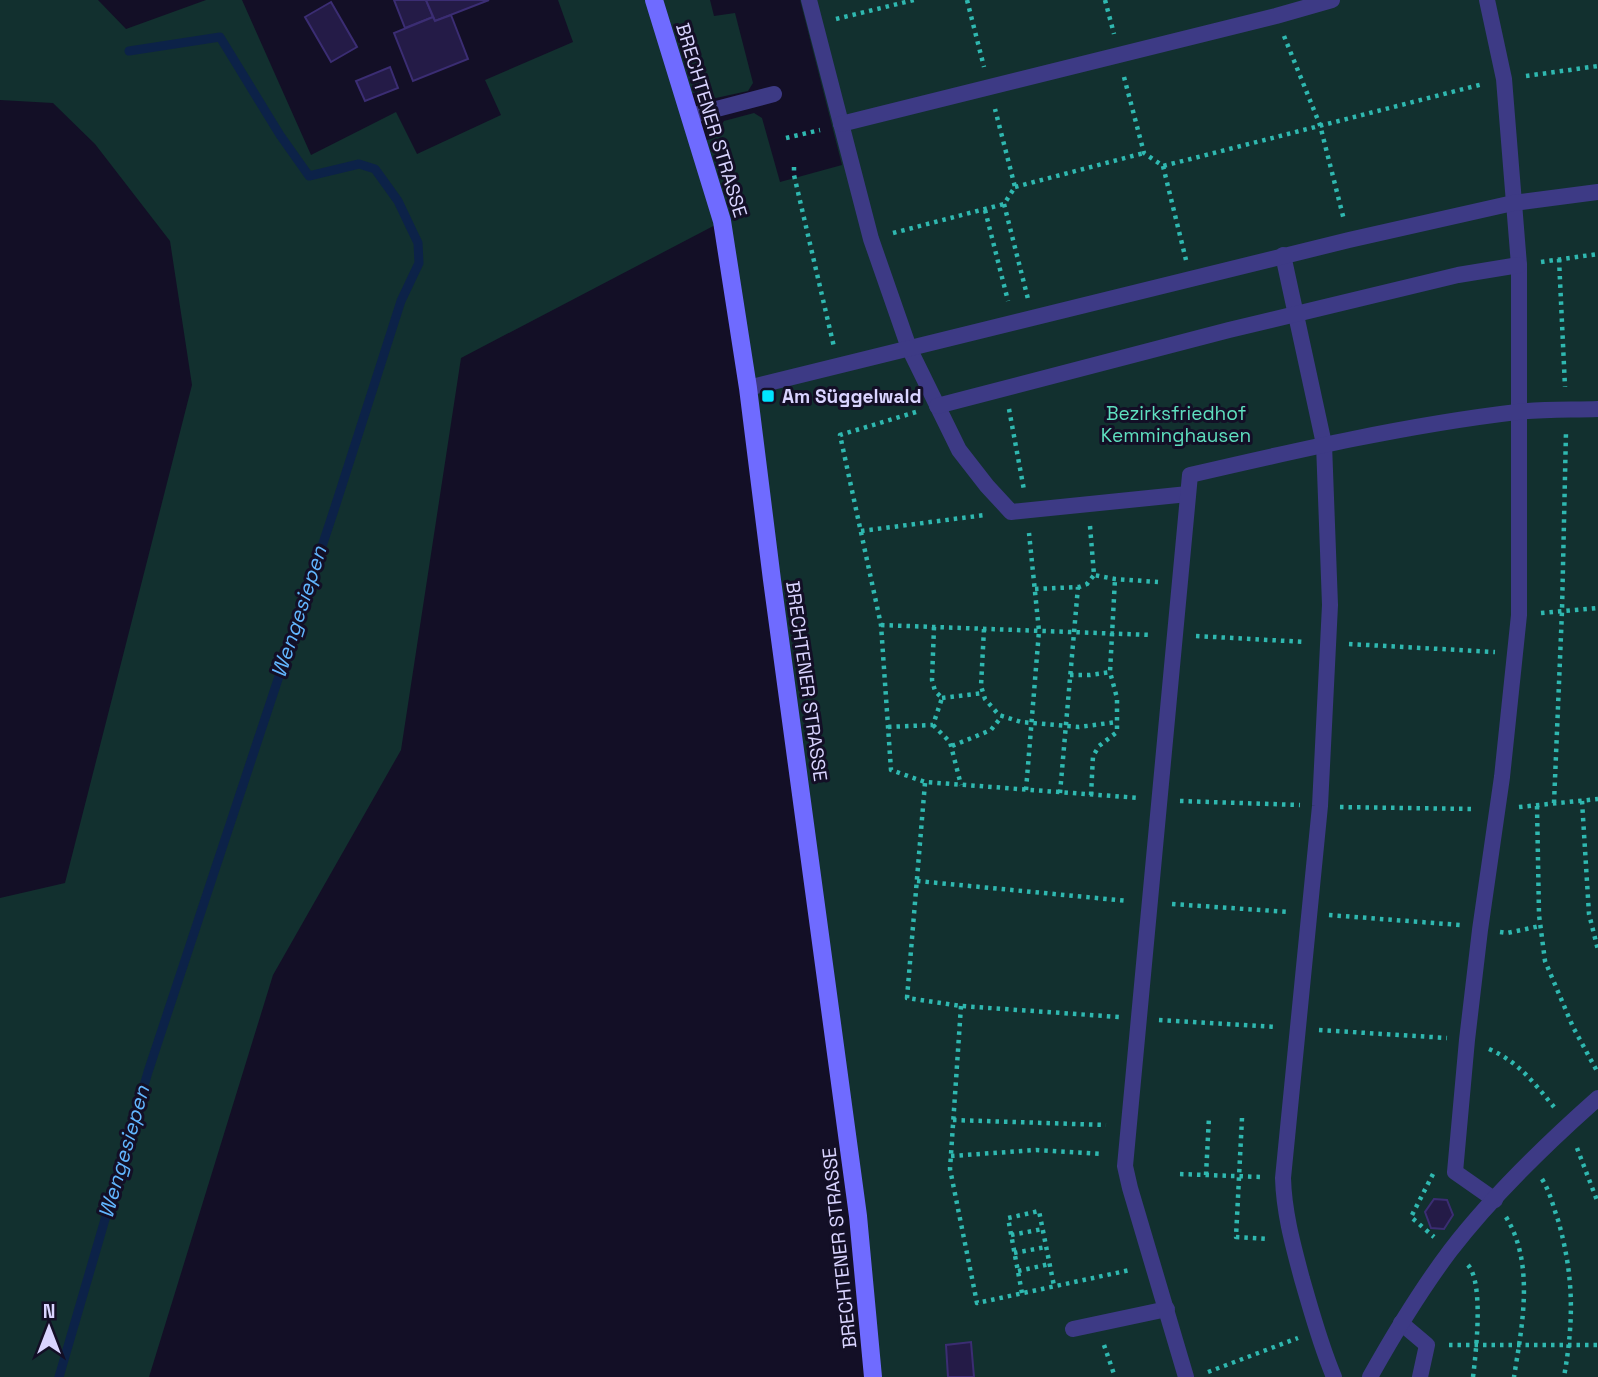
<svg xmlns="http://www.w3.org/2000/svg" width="1598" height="1377" font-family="'Space Grotesk',sans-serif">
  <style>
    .green { fill: #12302f }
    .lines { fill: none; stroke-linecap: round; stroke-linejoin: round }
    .stream { stroke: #0c2248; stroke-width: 9 }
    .building { fill: #241b47; stroke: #3b2d73; stroke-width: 2 }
    .path { stroke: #2fb8b0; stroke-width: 4.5; stroke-dasharray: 3.5 5; stroke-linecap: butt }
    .lane { stroke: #3d3a85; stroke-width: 16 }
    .secondary { stroke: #6f6bff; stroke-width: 18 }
    .poi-dot { fill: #00e5ff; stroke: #130f26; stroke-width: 2.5 }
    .labels { text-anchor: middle; stroke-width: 6; stroke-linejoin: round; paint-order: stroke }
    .street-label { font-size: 19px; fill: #d9d4ff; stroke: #130f26 }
    .poi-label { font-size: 19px; font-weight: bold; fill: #d9d4ff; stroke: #130f26; text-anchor: start }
    .park-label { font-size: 19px; fill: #5fe0c0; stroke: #130f26 }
    .water-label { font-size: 21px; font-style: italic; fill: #62b6ff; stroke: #130f26 }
  </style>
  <rect width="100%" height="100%" fill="#130f26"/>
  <path class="green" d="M0,0h98l28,29 80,-29h36l69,155 85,-43 21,42 84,-39 -16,-35 88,-38 -15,-42h152l4,16 21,-3 18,70 -5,8 -32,7 -19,-6 -13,4 15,47 14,-5 11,-17 30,-8 8,5 18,64 62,-17 -42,-165h798v1377h-725l-152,-1155 -260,136 -60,392 -128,225 -124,402h-149v-479l65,-15 127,-498 -22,-144 -75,-97 -42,-41 -53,-3z"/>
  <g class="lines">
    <path class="stream" d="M59,1377l89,-305 187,-565 66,-206 18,-38 -1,-20 -20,-42 -23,-32 -16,-5 -50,12 -29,-41 -60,-98 -91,14"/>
  </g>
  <g class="building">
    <path d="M394,0h32l7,17 -28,11z"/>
    <path d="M426,0h63l-54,21z"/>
    <path d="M331,2l26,45 -26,15 -26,-45z"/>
    <path d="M451,15l17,44 -55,22 -19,-48 39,-16 2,4z"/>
    <path d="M390,67l8,21 -33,13 -9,-20z"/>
    <path d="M1434,1199l13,1 6,15 -9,14 -13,-1 -6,-16z"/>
    <path d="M971,1342l3,35h-26l-2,-32z"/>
  </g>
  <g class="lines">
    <g class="path">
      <path d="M967,0l17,67"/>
      <path d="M1105,0l9,34"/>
      <path d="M836,19l78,-19"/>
      <path d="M1284,36l36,89 24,95"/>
      <path d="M1526,76l72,-10"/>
      <path d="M1124,77l20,76 19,13 320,-82"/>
      <path d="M786,138l34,-8"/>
      <path d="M1163,166l23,94"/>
      <path d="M794,167v8l40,172"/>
      <path d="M1015,187l129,-34"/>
      <path d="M1004,204l24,95"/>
      <path d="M985,210l23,91"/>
      <path d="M893,233l111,-29 11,-17 -20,-78"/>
      <path d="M1559,259l6,128"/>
      <path d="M1541,262l57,-8"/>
      <path d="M1009,409l15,81"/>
      <path d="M916,412l-76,23 41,190 10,145 34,12 214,16"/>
      <path d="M1090,526l4,49 21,4 43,3"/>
      <path d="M861,531l124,-16"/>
      <path d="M1035,589l44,-2 8,-3 7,-9"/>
      <path d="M1541,613l57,-5"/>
      <path d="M881,625l271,10"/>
      <path d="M984,629l-3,57 4,13 14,16 22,7 58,5 38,-5"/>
      <path d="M1196,636l110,6"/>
      <path d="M1349,644l146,8"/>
      <path d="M1070,675h20l20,-3"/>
      <path d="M942,698l41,-5"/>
      <path d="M933,725l17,17 11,43"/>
      <path d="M888,727l45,-2 9,-27 -7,-7 -3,-11 2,-53"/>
      <path d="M952,746l39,-16 11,-14"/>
      <path d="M925,783l-18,215 54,8 158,11"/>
      <path d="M1026,790l13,-159 -10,-98"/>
      <path d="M1060,793l18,-206"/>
      <path d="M1091,795l2,-39 6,-10 18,-14v-34l-7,-26 5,-93"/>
      <path d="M1180,801l120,4"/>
      <path d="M1582,801l7,113 9,36"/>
      <path d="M1554,803l8,-192 4,-180"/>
      <path d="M1537,806l2,109 6,46 28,66 25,46"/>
      <path d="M1340,807l135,2"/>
      <path d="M1519,807l79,-8"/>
      <path d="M917,881l211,20"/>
      <path d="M1172,904l117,8"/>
      <path d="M1329,915l131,10"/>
      <path d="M1500,932l7,1 33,-7"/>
      <path d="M961,1006l-11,163 27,134 153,-33"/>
      <path d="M1159,1020l117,7"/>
      <path d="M1319,1030l128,8"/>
      <path d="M1489,1049c30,13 45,34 65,58"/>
      <path d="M1242,1118l-6,119 33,2"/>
      <path d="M953,1120l153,5"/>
      <path d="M1577,1148l21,55"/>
      <path d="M951,1156l85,-6 67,4"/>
      <path d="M1180,1174l81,3"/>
      <path d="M1433,1174l-22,43 23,20"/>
      <path d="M1206,1175l3,-58"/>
      <path d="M1542,1179c8,13 11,27 16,41 16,56 16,100 6,157"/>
      <path d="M1506,1217c29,47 16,109 8,160"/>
      <path d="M1011,1235l32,-6"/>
      <path d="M1014,1253l32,-6"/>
      <path d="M1468,1265c16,18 8,87 5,112"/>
      <path d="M1018,1271l32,-7"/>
      <path d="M1022,1293l-14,-75 31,-7 15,75"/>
      <path d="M1104,1345l11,32"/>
      <path d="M1449,1345h149"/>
      <path d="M1208,1372l90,-34"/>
    </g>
    <g class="lane">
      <path d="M809,0l62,239 38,109 50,102 28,36 24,26 177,-18"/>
      <path d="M1487,0l17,79 15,186v350l-17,162 -22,153 -13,110 -12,132 40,28"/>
      <path d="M690,116l84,-22"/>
      <path d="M841,124l435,-108 56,-16"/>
      <path d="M1283,255l41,189 6,161 -10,201 -37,372c1,35 10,67 19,101 10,34 18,65 32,98"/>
      <path d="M748,388l601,-148 164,-37 85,-11"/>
      <path d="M937,406l292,-76 229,-55 61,-10"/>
      <path d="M1401,1323l26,22 -7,32"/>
      <path d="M1073,1329l94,-20"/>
      <path d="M1186,1377l-56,-189 -5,-22 65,-691c108,-25 217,-50 327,-63 27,-3 54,-2 81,-3"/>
      <path d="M1370,1377c24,-43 50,-86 80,-126 43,-56 95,-106 148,-153"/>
    </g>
    <path class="secondary" d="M654,0l68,221 26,167 24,192 86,636 15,161"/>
  </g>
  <rect class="poi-dot" x="761" y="389" width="14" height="14" rx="3.5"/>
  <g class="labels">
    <g class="street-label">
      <text transform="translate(712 120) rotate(73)" y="7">BRECHTENER STRASSE</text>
      <text transform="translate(807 681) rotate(82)" y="7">BRECHTENER STRASSE</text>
      <text transform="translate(839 1248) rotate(-96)" y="7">BRECHTENER STRASSE</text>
    </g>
    <g class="poi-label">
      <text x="782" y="403">Am Süggelwald</text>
    </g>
    <g class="park-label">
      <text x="1176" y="420">Bezirksfriedhof<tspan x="1176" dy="22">Kemminghausen</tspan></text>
    </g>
    <g class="water-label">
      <text transform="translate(299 612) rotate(-72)" y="7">Wengesiepen</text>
      <text transform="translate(124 1152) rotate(-74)" y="7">Wengesiepen</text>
    </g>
  </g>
  <g transform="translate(49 1328)" stroke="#130f26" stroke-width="5" paint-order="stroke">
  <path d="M0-5L12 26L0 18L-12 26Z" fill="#d9d4ff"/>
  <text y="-10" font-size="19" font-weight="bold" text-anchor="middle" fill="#d9d4ff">N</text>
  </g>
</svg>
